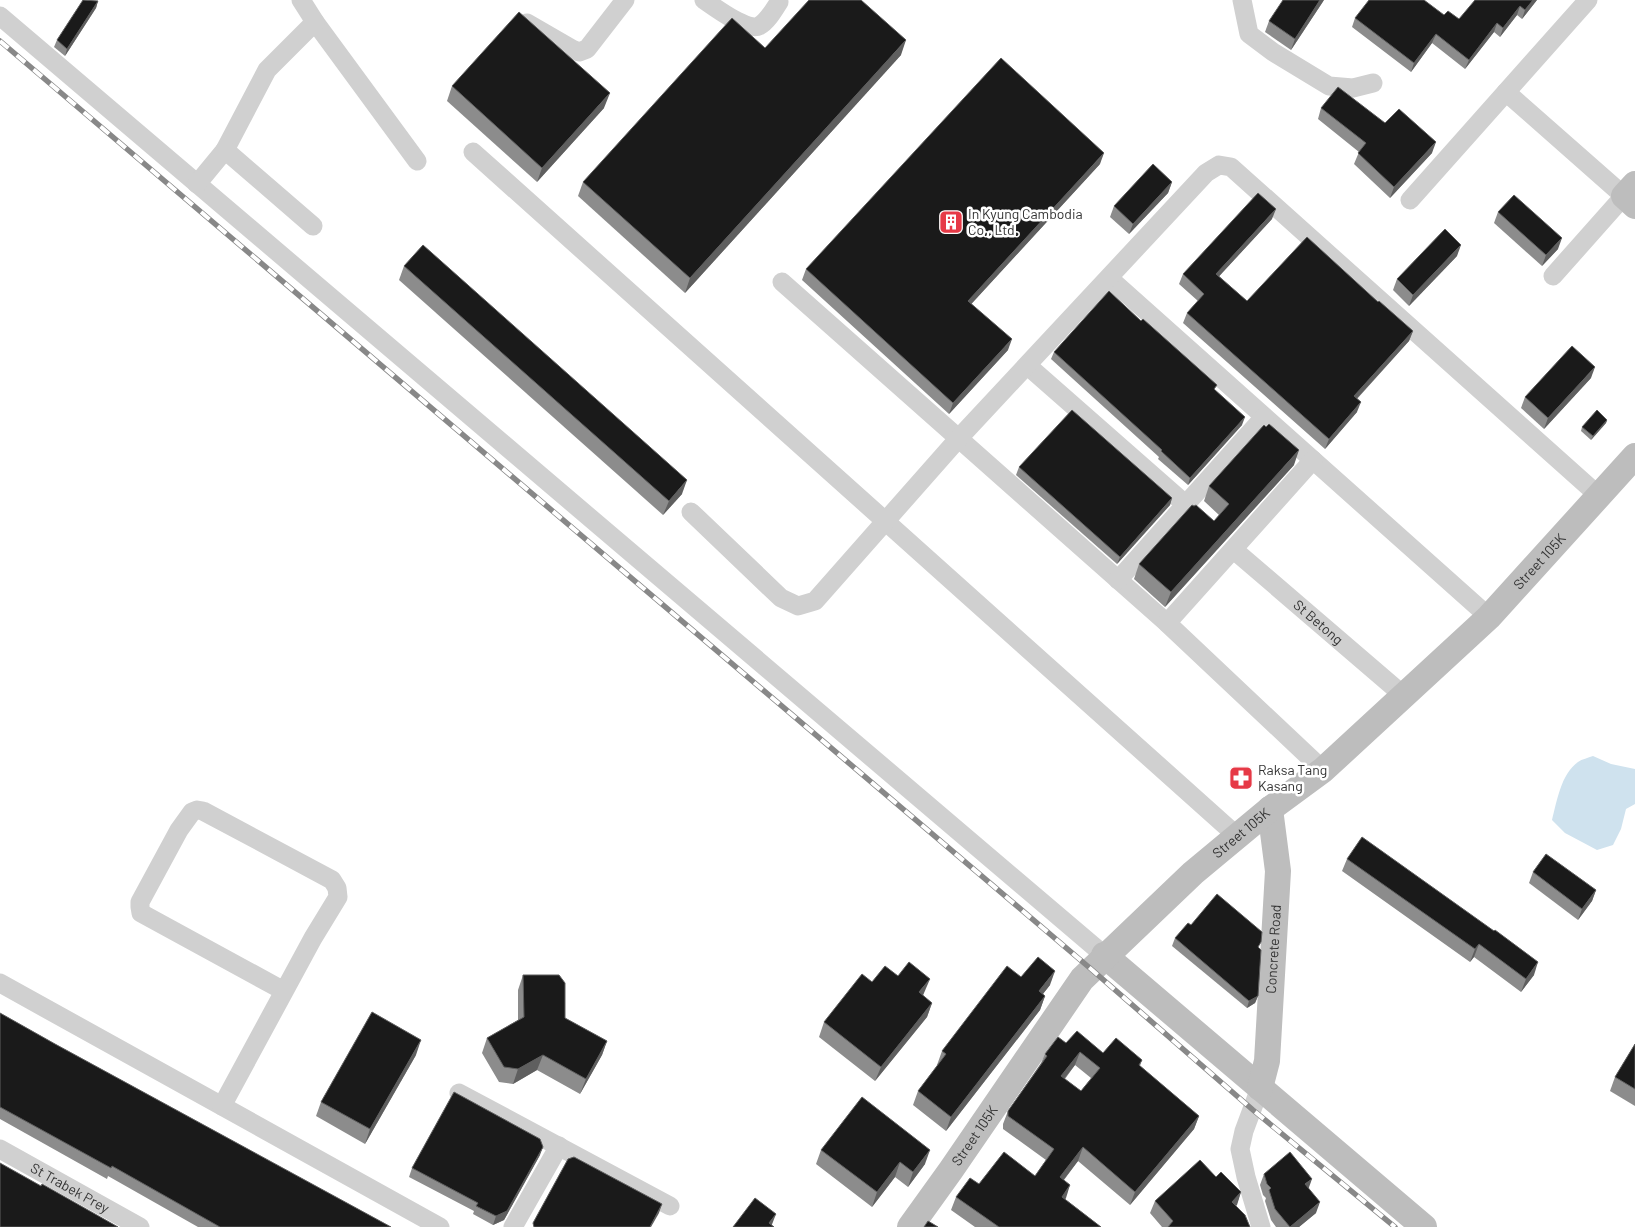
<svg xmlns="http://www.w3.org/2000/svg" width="1635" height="1227" font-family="Barlow,sans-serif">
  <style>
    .water { fill: #cfe2ee }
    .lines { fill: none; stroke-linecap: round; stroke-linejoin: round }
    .street { stroke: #d0d0d0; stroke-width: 19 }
    .secondary { stroke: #bdbdbd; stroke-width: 26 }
    .rail-casing { stroke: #888; stroke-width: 5.5 }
    .rail { stroke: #fff; stroke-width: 4; stroke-dasharray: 11; stroke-linecap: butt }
    .wall { fill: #8c8c8c; fill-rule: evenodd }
    .shaded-wall { fill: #5f5f5f }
    .building { fill: #1a1a1a; stroke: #5f5f5f; fill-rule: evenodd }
    .labels { text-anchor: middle; stroke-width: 5; stroke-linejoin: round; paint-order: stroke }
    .poi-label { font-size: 14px; fill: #333; stroke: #fff; text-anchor: start }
    .street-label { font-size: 14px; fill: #333; stroke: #fff }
  </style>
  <rect width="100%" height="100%" fill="#fff"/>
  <path class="water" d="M1593,756l18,8 24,5v35l-9,5 -5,20 -8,16 -16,5 -32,-17 -13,-13c5,-19 9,-46 26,-58 4,-3 10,-4 15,-6z"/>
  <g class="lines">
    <g class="street">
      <path d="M301,0l14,22 102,139"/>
      <path d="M704,0c10,7 44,32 55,26 8,-4 15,-16 20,-24"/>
      <path d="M1242,0l7,34 24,18 56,34 24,2 20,-5"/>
      <path d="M0,16l1104,939"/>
      <path d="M527,23l45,26 7,3 8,-3 38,-49"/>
      <path d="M1506,92l118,104 -71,80"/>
      <path d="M225,150l42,-80 48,-48"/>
      <path d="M473,152l764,684"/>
      <path d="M197,184l28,-34 88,76"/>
      <path d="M1410,200l178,-200"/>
      <path d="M1109,278l380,339"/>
      <path d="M782,282l385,341 156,147"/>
      <path d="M1028,366l157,138"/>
      <path d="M691,512l90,86 17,8 17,-5 143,-162 248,-266 13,-8 12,2 368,329"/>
      <path id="s1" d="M1234,550l169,145"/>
      <path d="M1118,580l146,-163"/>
      <path d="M1167,623l146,-163"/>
      <path d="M0,983l440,244"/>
      <path d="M1260,1088l-16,43 -4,18 6,28 15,50"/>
      <path d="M459,1093l211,113"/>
      <path d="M222,1106l91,-168 25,-41 -1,-9 -5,-8 -129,-69 -6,-1 -5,2 -13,18 -39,72v5l1,6 143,78"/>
      <path id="s2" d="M0,1149l140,78"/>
      <path d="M513,1227l46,-81"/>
    </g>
    <g class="secondary">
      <path d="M1635,184l-11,12 11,10"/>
      <path d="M1104,955l320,272"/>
      <path id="s3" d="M1260,1088l7,-27 11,-190 -8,-62"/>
      <path id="s4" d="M910,1227l41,-57 131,-191 111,-106 77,-64 53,-39 166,-153 146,-161"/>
    </g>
    <g class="rail-casing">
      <path id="rail" d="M0,41l1091,928 162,141 142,117"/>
    </g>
    <use href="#rail" class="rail"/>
  </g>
  <g class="wall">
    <path d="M1324,0l-33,50 -26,-18 4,-11z"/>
    <path d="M1537,0l-15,19 -5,-4 -17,22 -6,-5 -29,37 -33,-26 -21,29 -59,-45 3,-9 89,-3 15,4z"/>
    <path d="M98,1l-2,7 -31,48 -11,-9 3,-7z"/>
    <path d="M765,48l136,7 -216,238 -107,-97 5,-14z"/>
    <path d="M452,86l152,22 -67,74 -90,-81z"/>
    <path d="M1321,108l64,15 47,30 -42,45 -36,-34 5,-12 -41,-33z"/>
    <path d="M1100,164l-129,140 37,46 -59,64 -147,-134 4,-11z"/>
    <path d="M1172,182l-4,11 -39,41 -19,-17 4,-11z"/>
    <path d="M1498,212l60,37 -16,17 -48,-43z"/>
    <path d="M1272,219l-53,57 28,25 131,1 35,29 -4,10 -52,58v13l-32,37 -142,-126 4,-10 11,-12 -19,-17 4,-10z"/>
    <path d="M1457,256l-48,50 -16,-16 4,-11z"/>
    <path d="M404,266l278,228 -19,21 -264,-235z"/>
    <path d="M1054,352l161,38 27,35 -54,60 -30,-26 1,-2 -108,-98z"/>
    <path d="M1591,378l-47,51 -23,-21 4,-11z"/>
    <path d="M1607,420l-1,3 -15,17 -10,-9 1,-4z"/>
    <path d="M1294,465l-129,142 -31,-28 5,-15 75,-43 5,-6 -15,-14 5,-15z"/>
    <path d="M1019,467l153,31 -2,7 -53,59 -101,-89z"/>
    <path d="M1347,859l147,72 40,44 -13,17 -47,-35 -4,5 -128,-91z"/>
    <path d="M1533,872l63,18 -4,11 -14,19 -49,-37z"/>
    <path d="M1191,925l68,23 -1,48 -3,7 -8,5 -75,-62 3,-8z"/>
    <path d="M523,975l42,43 42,23 -5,14 -22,39 -43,-24 -24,14 -14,-2 -17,-29 5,-15 31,-18v-30z"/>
    <path d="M898,976l26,17 -1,3 9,7 -5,14 -52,64 -56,-44 5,-15 48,-40z"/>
    <path d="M1021,977l29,8 -7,9 2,2 -5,14 -94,121 -33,-26 5,-14 19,-25v-1l5,-14z"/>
    <path d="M0,1013l55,31 336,183h-193l-90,-51 -1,3 -107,-60z"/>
    <path d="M1066,1043l37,10 39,7 -2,6 59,50 -5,13 -64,76 -52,-44 -14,19 2,18 -1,1 36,28h-126l-24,-17 5,-13 23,-13 56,-8 11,-16 -43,-31v-5l5,-13 33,-48 4,-9zM1075,1065l16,13 -10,13 -16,-12z"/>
    <path d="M1635,1044v62l-25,-15 5,-14z"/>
    <path d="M416,1055l-51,89 -49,-28 5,-14z"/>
    <path d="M821,1150l104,14 -17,23 -13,-10 -23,30 -56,-43z"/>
    <path d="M540,1155l-36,65 -11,5 -20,-11 1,-3 -65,-34 3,-9z"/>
    <path d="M1264,1174l44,14 8,25 -17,14h-23l-5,-7 -6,-19 1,-3 -3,-3 -3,-10z"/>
    <path d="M1216,1177l25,15 -5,14 14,21h-88l-12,-14 5,-12z"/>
  </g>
  <g class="shaded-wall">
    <path d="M1320,0h4l-33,50 4,-11z"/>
    <path d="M1533,0h4l-15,19 3,-9z"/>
    <path d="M98,1l-2,7 -31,48 2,-7z"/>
    <path d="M1520,6l-3,9 -17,22 3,-9z"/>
    <path d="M1497,23l-3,9 -29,37 4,-9z"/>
    <path d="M1436,34l-4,9 -21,29 3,-9z"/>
    <path d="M906,40l-5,15 -216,238 5,-15z"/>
    <path d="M610,93l-6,15 -67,74 5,-14z"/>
    <path d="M1436,142l-4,11 -42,45 4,-11z"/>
    <path d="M1104,153l-4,11 -136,148 4,-11z"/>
    <path d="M1172,182l-4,11 -39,41 4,-10z"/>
    <path d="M1276,209l-4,10 -60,65 4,-10z"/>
    <path d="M1562,238l-4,11 -16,17 4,-11z"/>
    <path d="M1461,245l-4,11 -48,50 4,-11z"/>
    <path d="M1413,331l-4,10 -59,65 4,-10z"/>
    <path d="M1012,339l-4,11 -59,64 4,-11z"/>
    <path d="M1595,367l-4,11 -47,51 4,-11z"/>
    <path d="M1361,402l-4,10 -32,37 4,-10z"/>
    <path d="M1245,417l-3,8 -54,60 2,-7z"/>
    <path d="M1607,420l-1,3 -15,17 2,-4z"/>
    <path d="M1299,450l-5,15 -129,142 6,-15z"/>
    <path d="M687,480l-5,14 -19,21 6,-14z"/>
    <path d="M1172,498l-2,7 -53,59 3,-7z"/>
    <path d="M1596,890l-4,11 -14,19 4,-11z"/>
    <path d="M1479,944l-5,13 -4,5 5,-13z"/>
    <path d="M1538,962l-4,13 -13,17 5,-13z"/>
    <path d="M1055,971l-5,14 -16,20 5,-14z"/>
    <path d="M930,979l-6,14 -11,14 6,-15z"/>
    <path d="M1045,996l-5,14 -94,121 5,-14z"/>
    <path d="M1258,996l-3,7 -8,5 2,-7z"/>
    <path d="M932,1003l-5,14 -52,64 6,-14z"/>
    <path d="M421,1040l-5,15 -51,89 5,-15z"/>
    <path d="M607,1041l-5,14 -22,39 6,-15z"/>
    <path d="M1080,1052l-5,13 -19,24 5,-13z"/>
    <path d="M543,1055l-6,15 -24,14 5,-15z"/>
    <path d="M1199,1116l-5,13 -64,76 5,-13z"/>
    <path d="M543,1147l-3,8 -36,65 -11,5 3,-9z"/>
    <path d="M1083,1147l-5,14 -23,30 5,-14z"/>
    <path d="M930,1150l-5,14 -17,23 5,-15z"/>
    <path d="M900,1162l-5,15 -23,30 5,-15z"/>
    <path d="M1312,1179l-4,11 -3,-6z"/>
    <path d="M1070,1185l-4,13 -9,12 5,-13z"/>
    <path d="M1241,1192l-4,13 -10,9 5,-12z"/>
    <path d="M1320,1202l-4,11 -17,14h-9z"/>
    <path d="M662,1204l-3,9 -8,14h-1z"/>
    <path d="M776,1214l-5,13 -2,-4z"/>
  </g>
  <g class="building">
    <path d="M83,0l15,1 -31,48 -10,-9z"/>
    <path d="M809,0h52l45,40 -216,238 -107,-96 149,-164 33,30z"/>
    <path d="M1283,0h37l-25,39 -26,-18z"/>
    <path d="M1369,0h55l20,15 4,-4 11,8 16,-19h58l-8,10 -5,-4 -17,22 -6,-5 -28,37 -33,-26 -22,29 -59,-45z"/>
    <path d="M519,12l91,81 -68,75 -90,-82z"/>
    <path d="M1001,58l103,95 -136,148 44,38 -59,64 -147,-134z"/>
    <path d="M1338,87l47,36 14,-14 37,33 -42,45 -36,-34 8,-10 -45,-35z"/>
    <path d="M1153,164l19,18 -39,42 -19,-18z"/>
    <path d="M1258,193l18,16 -60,65 31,27 60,-64 71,65 1,-1 34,30 -59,65 7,6 -32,37 -142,-126 17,-19 -21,-20z"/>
    <path d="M1514,195l48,43 -16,17 -48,-43z"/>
    <path d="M1445,229l16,16 -48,50 -16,-16z"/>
    <path d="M423,245l264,235 -18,21 -265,-235z"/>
    <path d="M1109,291l32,30 2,-2 74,66 -3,4 31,28 -55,61 -29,-27 1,-1 -108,-98z"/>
    <path d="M1572,346l23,21 -47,51 -23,-21z"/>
    <path d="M1072,410l100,88 -52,59 -101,-90z"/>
    <path d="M1597,410l10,10 -14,16 -11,-9z"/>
    <path d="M1269,424l30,26 -128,142 -32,-28 53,-59 2,1 2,-1 18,16 15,-17 -20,-18 55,-61 2,2z"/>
    <path d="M1362,837l132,94 1,-1 43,32 -12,17 -47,-35 -4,5 -128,-90z"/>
    <path d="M1546,854l50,36 -14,19 -49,-37z"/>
    <path d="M1217,894l45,38 -1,10 -3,5 3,3 -3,46 -9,5 -74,-63 13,-15 3,2z"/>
    <path d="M1038,957l17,14 -16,20 6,5 -94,121 -33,-26 28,-37 -4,-3 65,-85 14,11z"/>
    <path d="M909,962l21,17 -11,13 13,11 -51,64 -57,-45 38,-48 10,8 13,-16 13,10z"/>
    <path d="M523,975h36l6,8v35l42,23 -21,38 -43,-24 -25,14 -14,-2 -17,-29 37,-21z"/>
    <path d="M372,1012l49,28 -51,89 -49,-27z"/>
    <path d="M0,1013l55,31 336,183h-171l-108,-61 -1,2 -111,-61z"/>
    <path d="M1077,1031l26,22 13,-15 26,22 -3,5 60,51 -64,76 -52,-45 -23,30 10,8 -8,12 39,30h-102l-43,-30 14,-19 9,6 25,-32 31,24 19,-27 -46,-33v-5l39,-55 -2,-2 13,-17 8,6zM1080,1052l20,16 -19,23 -20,-15z"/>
    <path d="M1635,1044v45l-20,-12z"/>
    <path d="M454,1092l86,47 3,8 -36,64 -11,5 -20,-10 2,-3 -66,-35z"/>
    <path d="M862,1097l68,53 -17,22 -13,-10 -23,30 -56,-42z"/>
    <path d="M1290,1152l22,27 -7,5 15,18 -30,25 -15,-18 -6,-19 2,-2 -4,-4 -3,-10z"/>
    <path d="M574,1157l88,47 -12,23h-116l-1,-4 35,-64z"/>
    <path d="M1200,1160l16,17 5,-5 20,20 -9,10 13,13 5,12h-82l5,-6 -18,-20z"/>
    <path d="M0,1163l41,23 1,-2 76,43h-118z"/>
    <path d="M755,1198l21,16 -7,9 5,4h-41z"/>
    <path d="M928,1221l10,6h-14z"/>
  </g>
  <defs>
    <g id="building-square" transform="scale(1.25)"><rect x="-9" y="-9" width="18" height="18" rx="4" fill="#e63946" stroke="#fff"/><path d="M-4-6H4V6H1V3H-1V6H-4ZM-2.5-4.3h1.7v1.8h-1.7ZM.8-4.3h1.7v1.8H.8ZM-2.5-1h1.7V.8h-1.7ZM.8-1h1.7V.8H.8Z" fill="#fff"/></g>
    <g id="pharmacy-square" transform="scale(1.25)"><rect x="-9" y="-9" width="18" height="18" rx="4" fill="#e63946" stroke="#fff"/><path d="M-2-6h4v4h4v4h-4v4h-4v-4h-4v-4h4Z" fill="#fff"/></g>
  </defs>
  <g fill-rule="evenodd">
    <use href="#building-square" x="951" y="222"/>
    <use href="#pharmacy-square" x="1241" y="778"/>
  </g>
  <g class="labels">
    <g class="poi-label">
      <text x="968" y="219">In Kyung Cambodia<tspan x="968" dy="16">Co., Ltd.</tspan></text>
      <text x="1258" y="775">Raksa Tang<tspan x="1258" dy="16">Kasang</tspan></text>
    </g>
    <g class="street-label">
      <text dy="5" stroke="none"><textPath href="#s4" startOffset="922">Street 105K</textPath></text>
      <text dy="5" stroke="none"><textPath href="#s1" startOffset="111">St Betong</textPath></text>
      <text dy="5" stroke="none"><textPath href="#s4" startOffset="518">Street 105K</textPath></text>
      <text dy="5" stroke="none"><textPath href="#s3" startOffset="140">Concrete Road</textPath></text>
      <text dy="5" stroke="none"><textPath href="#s4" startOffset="112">Street 105K</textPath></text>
      <text dy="5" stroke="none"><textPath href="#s2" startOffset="80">St Trabek Prey</textPath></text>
    </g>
  </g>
</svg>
